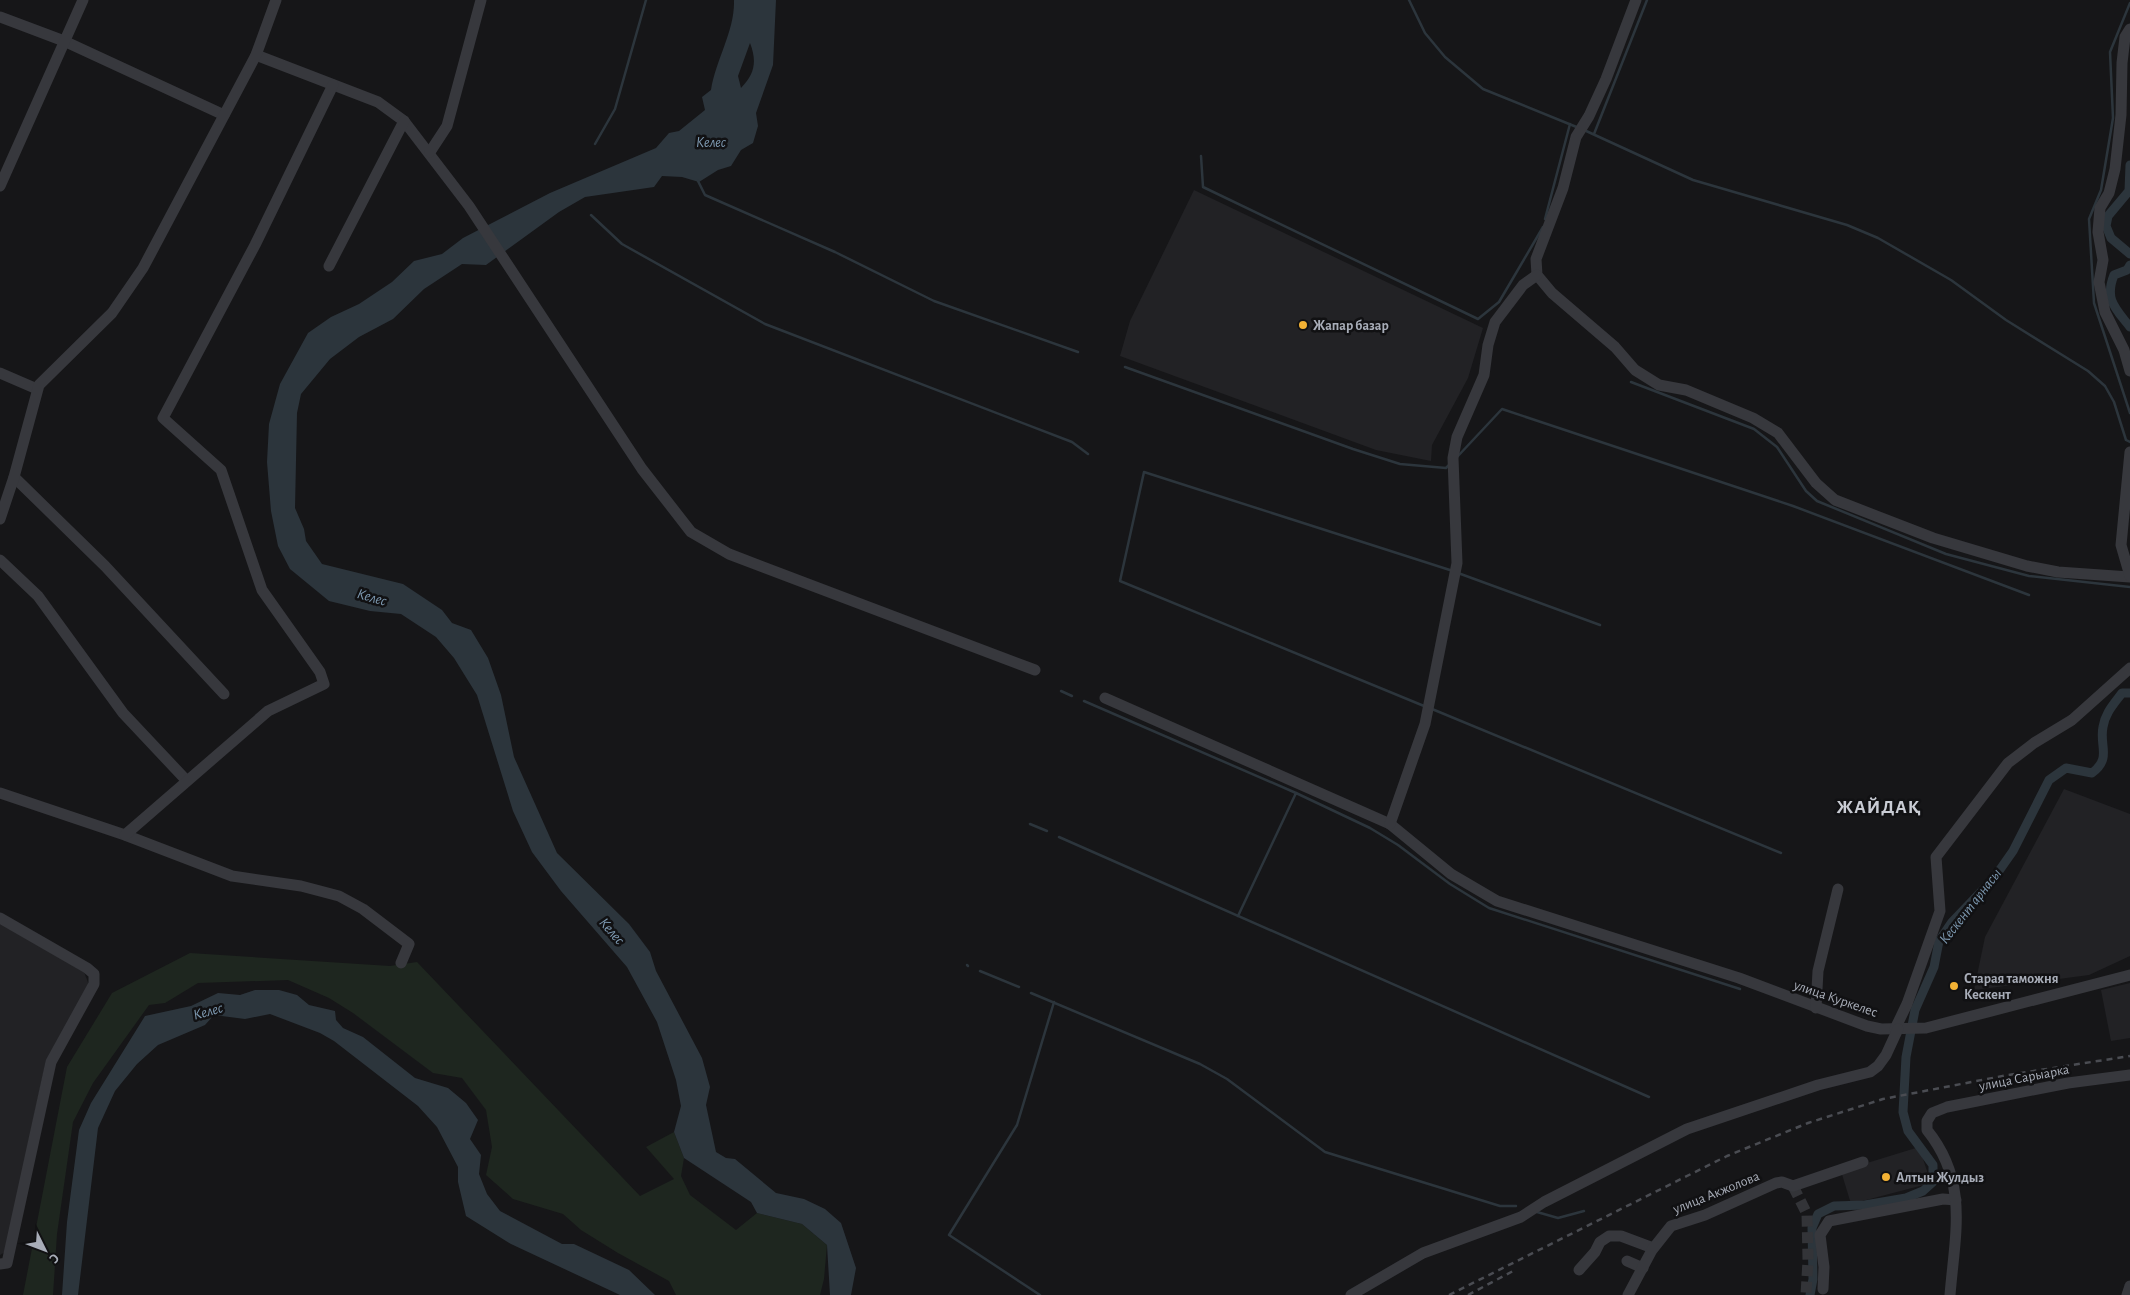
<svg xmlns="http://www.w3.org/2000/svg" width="2130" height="1295" font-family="'Alegreya Sans',sans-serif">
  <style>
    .built { fill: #222225 }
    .green { fill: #1e261f }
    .water { fill: #2c353c; fill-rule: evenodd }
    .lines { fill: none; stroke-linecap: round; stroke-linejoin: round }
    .stream { stroke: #2c353c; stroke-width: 2.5 }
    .canal { stroke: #2c353c; stroke-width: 9 }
    .minor-tunnel { stroke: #333438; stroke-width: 11; stroke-dasharray: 11 5.5; stroke-linecap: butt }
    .minor { stroke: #37383d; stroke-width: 11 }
    .rail { stroke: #4a4c52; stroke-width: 2.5; stroke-dasharray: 6 5; stroke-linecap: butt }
    .poi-dot { fill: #f2b134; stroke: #111113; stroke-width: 2 }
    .labels { text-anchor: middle; stroke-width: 5; stroke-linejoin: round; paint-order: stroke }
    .poi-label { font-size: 14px; font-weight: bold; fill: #a8adb8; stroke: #111113; text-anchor: start }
    .street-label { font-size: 14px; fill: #a8adb8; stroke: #111113 }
    .water-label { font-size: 15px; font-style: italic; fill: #7f9bb3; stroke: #111113 }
    .district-label { font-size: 19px; font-weight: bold; letter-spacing: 1px; fill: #c9ccd4; stroke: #111113 }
  </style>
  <rect width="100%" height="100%" fill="#161618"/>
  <g class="built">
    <path d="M1194,190l289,138 -15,50 -36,67 -1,16 -55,-11 -256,-94 10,-35z"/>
    <path d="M2064,789l66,25v142l-41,19 -115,15 11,-53z"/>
    <path d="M0,923l84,49 5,13 -43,75 -41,192 -5,3z"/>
    <path d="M2130,983v55l-19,3 -10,-51z"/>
    <path d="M1919,1147l12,36 -80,21 -10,-33z"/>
  </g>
  <path class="green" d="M190,953l200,13 27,-4 223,234 34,-17 -28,-32 28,-15 10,26 -3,18 9,19 46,35 21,-17 45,11 25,21 -3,34 -4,16h-144l-7,-14 -51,-28 -37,-23 -18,-16 -50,-15 -27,-24 6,-28 -6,-37 -24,-32 -29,-5 -80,-60 -24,-15 -41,-18 -90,3 -33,20 -16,2 -56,78 -20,39 -16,112 -4,61h-30l44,-228 45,-74z"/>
  <g class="water">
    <path d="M734,0h42l-3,65 -17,48 2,13 -5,17 -12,7 -10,16 -13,4 -19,12 -17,-5 -20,-1 -8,11 -69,10 -26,15 -73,53 -24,-1 -38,25 -31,30 -34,18 -29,22 -29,35 -4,19 -2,95 9,21 2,12 16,23 81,20 39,26 10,13 19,7 17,28 13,37 13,62 43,96 72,71 21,28 6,19 46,87 8,29 -4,18 10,47 10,6 9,1 41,34 28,6 21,10 16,14 15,45 -5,27h-21l-3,-50 -25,-21 -45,-11 -6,-11 -67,-44 -10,-26 7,-26 -5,-26 -19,-58 -30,-55 -66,-76 -29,-39 -19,-41 -36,-116 -23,-37 -18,-21 -35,-23 -31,-3 -41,-10 -39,-32 -12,-23 -7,-35 -4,-49 2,-38 11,-40 28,-51 23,-16 28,-13 33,-22 22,-21 28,-7 21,-16 87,-45 106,-45 13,-15 10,-2 26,-21 -3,-13 9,-7c5,-31 24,-59 23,-90zM750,43c7,18 5,31 -9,45l-3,-12z"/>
    <path d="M255,990h24l18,5 12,10 26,6 1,9 7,8 20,9 52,41 33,10 18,15 12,17 -8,19 11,16 -2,19 8,20 13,17 62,33h12l55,26 26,25h-35l-109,-51 -45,-28 -8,-34v-15l-21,-40 -19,-21 -84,-65 -14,-8 -50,-19 -25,5 -31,-4 -9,10 -47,20 -21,19 -22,27 -17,37 -20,167h-16l5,-73 12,-92 12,-27 54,-87 46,-10 27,-13 22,2z"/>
  </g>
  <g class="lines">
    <g class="stream">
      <path d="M1409,0l16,33 20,24 38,32 96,39"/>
      <path d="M2130,3l-20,49 3,66 -12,72 -12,29 5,84 36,110"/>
      <path d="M1584,130l109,50 154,45 31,13 73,42 55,40 82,51 17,15 9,16 12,38 4,2"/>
      <path d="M1594,134l53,-134"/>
      <path d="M595,144l20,-35 31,-109"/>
      <path d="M1201,156l2,31 275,132 21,-17 44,-75"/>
      <path d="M698,181l7,14 130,57 99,49 144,51"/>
      <path d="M591,215l31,29 143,80 307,118 16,12"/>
      <path d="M1545,219l25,-95"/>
      <path d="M1125,367l228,82 47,15 46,4 3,-3"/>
      <path d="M1631,382l123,47 23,18 29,44 11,10 129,53 83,22 101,11"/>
      <path d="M1458,456l44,-47 291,97 236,89"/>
      <path d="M1458,573l142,52"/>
      <path d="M1061,691l11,5"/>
      <path d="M1084,701l212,92"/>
      <path d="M1424,706l-304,-125 24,-109 309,99"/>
      <path d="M1432,709l349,144"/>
      <path d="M1030,824l17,7"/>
      <path d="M1059,837l590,260"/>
      <path d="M1238,916l58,-123 74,35 28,17 52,39 39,24 251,81"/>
      <path d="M967,965l1,1"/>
      <path d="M980,971l39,16"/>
      <path d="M1031,993l169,71 27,15 98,73 175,54h16"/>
      <path d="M1537,1212l21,6 26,-7"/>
      <path d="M1040,1295l-91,-60 68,-110 37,-123"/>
    </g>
    <g class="canal">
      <path d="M2130,165l-1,26 -21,25 -2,10 5,12 19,16"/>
      <path d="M2130,265l-3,5 -13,5c-10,25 2,34 16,52"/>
      <path d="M1810,1295l3,-16 -1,-51 6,-14 16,-8 31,-1 41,-7 17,-7 10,-9v-17l-25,-34 -5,-19 3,-55 9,-47 19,-43 5,-26 13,-19 42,-44 19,-27 36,-71 17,-12 26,5c20,-15 7,-27 11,-46 2,-14 11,-23 19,-34h8"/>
    </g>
    <path class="minor-tunnel" d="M1793,1186l14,28 1,46 -2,35"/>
    <g class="minor">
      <path d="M1636,0l-30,79 -17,37 -13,21 -13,51 -27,71 1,16 15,18 63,54 20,23 24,15 27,5 67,28 25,15 38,50 19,17 98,38 94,28 31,6 72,5"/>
      <path d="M0,17l64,24 160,74"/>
      <path d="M2130,29l-5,8 -3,26 -1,52 -6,54 -6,24 -9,15 -2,24 5,28 -4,22 6,30 19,38 6,21"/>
      <path d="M256,55l122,47 26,19 65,85 173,263 49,63 38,22 306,116"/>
      <path d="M430,152l17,-26 34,-126"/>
      <path d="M0,186l83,-186"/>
      <path d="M329,266l75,-145"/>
      <path d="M0,373l37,16"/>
      <path d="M2130,452l-9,93 9,31"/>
      <path d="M14,477l91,89 119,128"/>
      <path d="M0,519l14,-42 25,-92 73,-72 31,-45 113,-213 20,-55"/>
      <path d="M0,560l38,36 85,117 63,67"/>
      <path d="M1105,698l285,126 61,50 46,27 242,77 128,48 14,3 45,-1 204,-53"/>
      <path d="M0,793l125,42 107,41 69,10 38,10 24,13 46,35 -8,19"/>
      <path d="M1390,824l35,-100 32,-161 -4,-105 4,-21 27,-62 4,-30 7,-23 28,-37 14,-10"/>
      <path d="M125,835l143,-124 56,-27 -4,-12 -58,-82 -41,-120 -58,-52 92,-173 78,-160"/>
      <path d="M0,918l87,50 7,6v10l-43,78 -44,201 -7,1"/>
      <path d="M1816,1008l2,-37 20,-82"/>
      <path d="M1895,1029l12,-25 33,-93 -4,-54 72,-94 26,-20 38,-23 58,-52"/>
      <path d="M1627,1261l16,7"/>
      <path d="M1579,1270l16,-18 5,-10 9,-6h12l32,12"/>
      <path d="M1823,1289l1,-22 -4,-32 9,-14 114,-22 13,1"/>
      <path d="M1351,1295l72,-42 98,-36 23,-15 143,-73 131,-44 52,-13 8,-6 8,-11 12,-26"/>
      <path d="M1628,1295l24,-45 19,-24 34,-11 71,-32 6,-1 11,4 70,-24"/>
      <path d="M1950,1295c5,-62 19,-113 -23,-165v-9l5,-8 15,-6 121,-24 62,-8"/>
      <path d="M2127,1295l3,-9"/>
    </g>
    <g class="rail">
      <path d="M1449,1295l278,-139 81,-33 75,-24 125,-24 122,-19"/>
      <path d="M1468,1295l47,-25"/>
    </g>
  </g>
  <g class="poi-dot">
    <circle cx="1303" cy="325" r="5"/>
    <circle cx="1954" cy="986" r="5"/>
    <circle cx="1886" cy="1177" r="5"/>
  </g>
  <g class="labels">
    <g class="poi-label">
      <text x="1313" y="330">Жапар базар</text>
      <text x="1964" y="983">Старая таможня<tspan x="1964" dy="16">Кескент</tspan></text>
      <text x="1896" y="1182">Алтын Жулдыз</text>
    </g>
    <g class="street-label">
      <text transform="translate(1836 998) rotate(19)" y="5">улица Куркелес</text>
      <text transform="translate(2024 1077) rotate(-11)" y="5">улица Сарыарка</text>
      <text transform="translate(1716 1192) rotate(-22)" y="5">улица Акжолова</text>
    </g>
    <g class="water-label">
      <text x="711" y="147">Келес</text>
      <text transform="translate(372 597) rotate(16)" y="5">Келес</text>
      <text transform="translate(1970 906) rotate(-52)" y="5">Кескент арнасы</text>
      <text transform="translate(612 931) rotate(49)" y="5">Келес</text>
      <text transform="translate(208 1011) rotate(-15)" y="5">Келес</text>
    </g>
    <g class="district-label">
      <text x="1879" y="813">ЖАЙДАҚ</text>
    </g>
  </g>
  <g transform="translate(45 1250) rotate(132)" stroke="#111113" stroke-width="4" paint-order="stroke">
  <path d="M0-4L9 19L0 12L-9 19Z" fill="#a8adb8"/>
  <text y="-8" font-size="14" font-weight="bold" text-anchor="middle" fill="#a8adb8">С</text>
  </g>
</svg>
